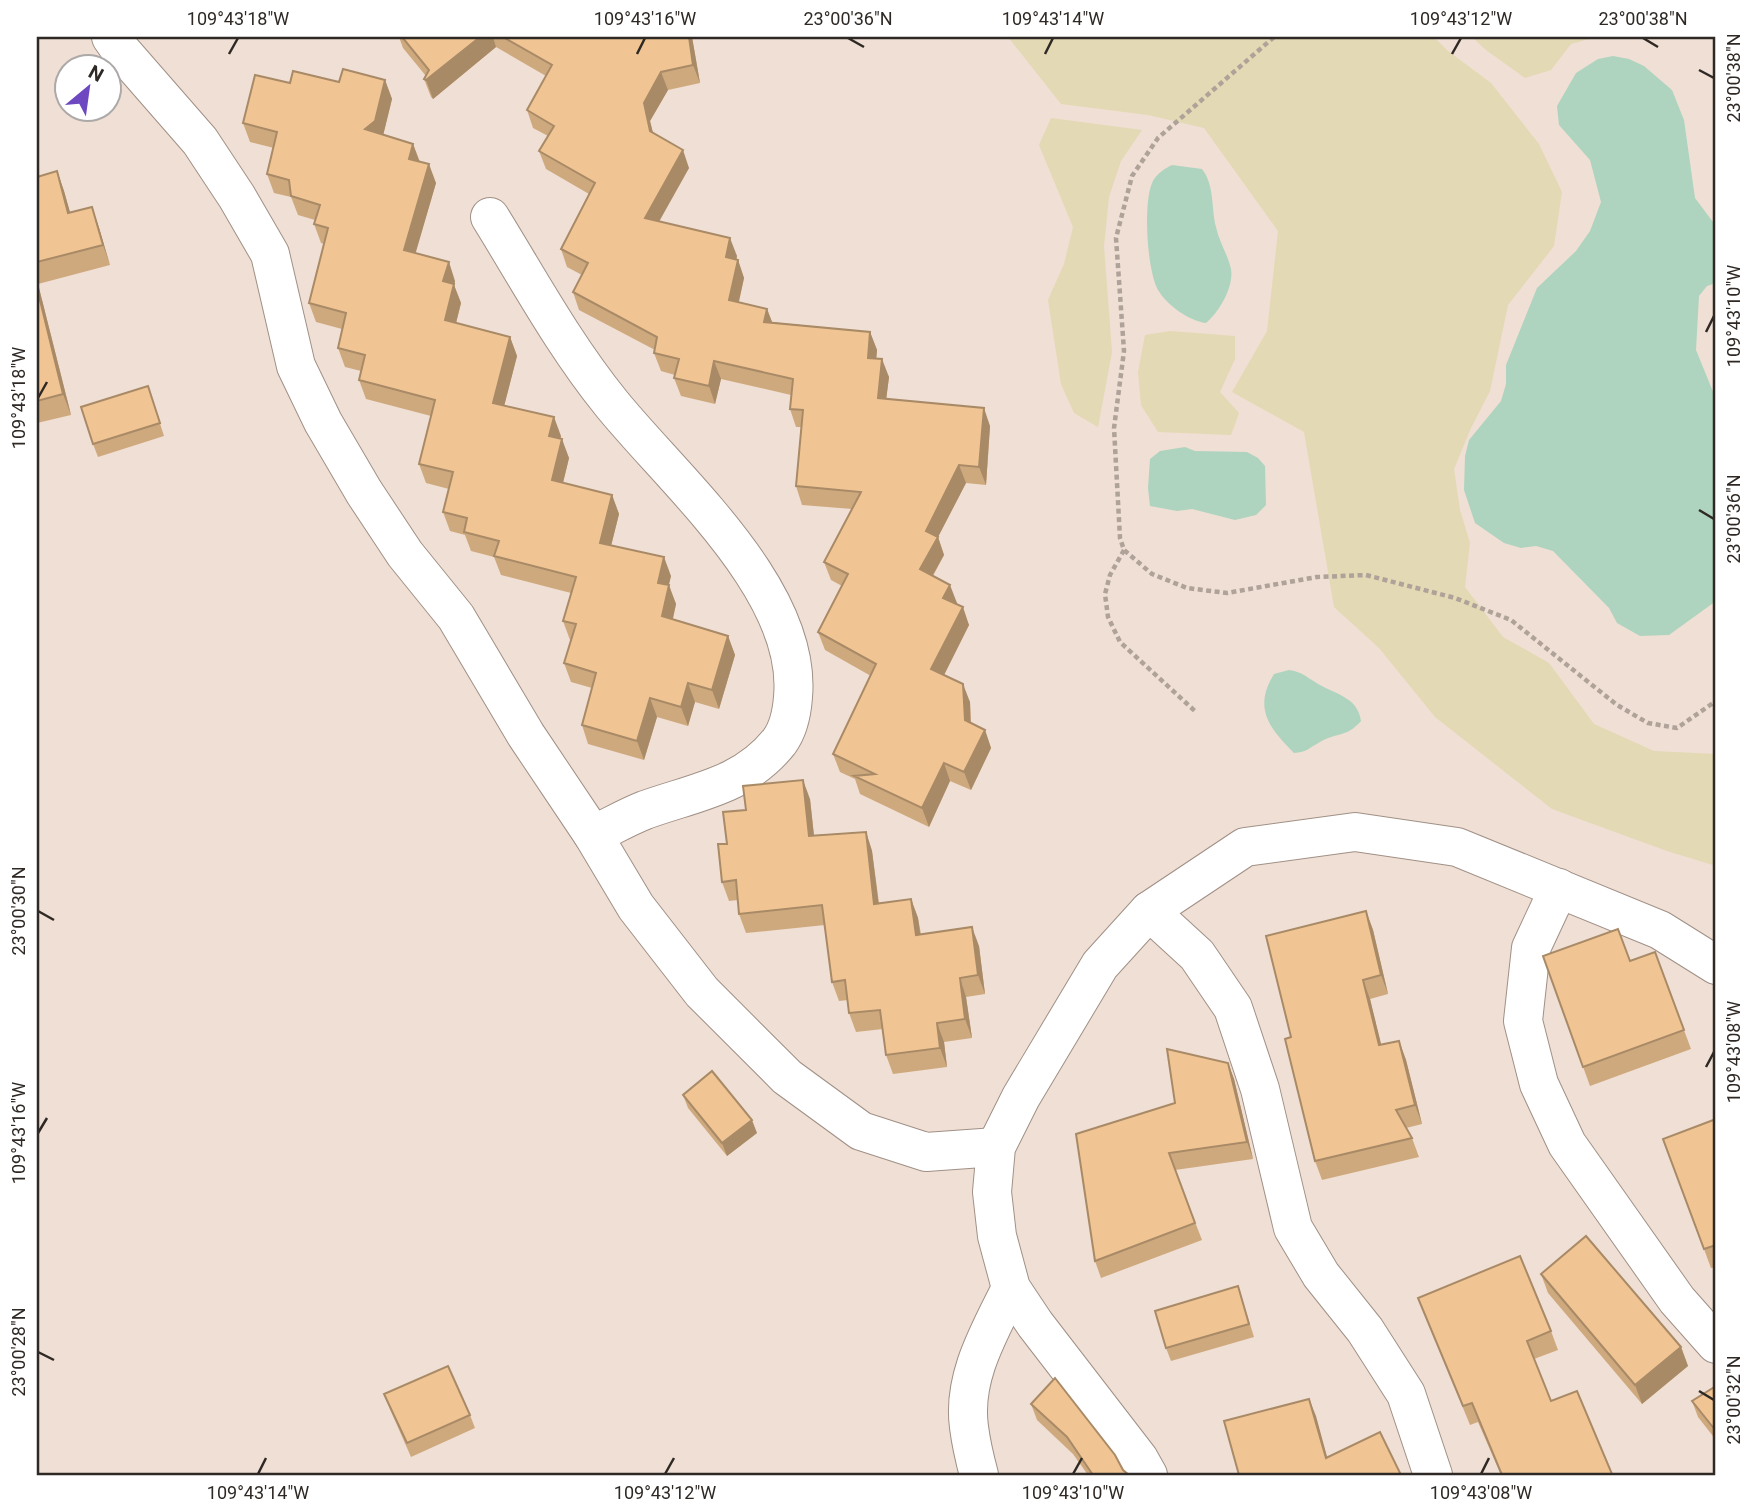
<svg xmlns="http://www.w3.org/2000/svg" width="1753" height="1512" font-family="Roboto,sans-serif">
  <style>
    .green { fill: #aed4bf }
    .sand { fill: #e3d9b4 }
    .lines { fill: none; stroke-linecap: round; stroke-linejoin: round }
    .minor-casing { stroke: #a09086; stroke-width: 40 }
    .path { stroke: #afa299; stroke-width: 4.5; stroke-dasharray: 5 3.5; stroke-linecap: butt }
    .minor { stroke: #fff; stroke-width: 38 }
    .wall { fill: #cfa97e }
    .shaded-wall { fill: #a98a67 }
    .building { fill: #f1c593; stroke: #a98a67; stroke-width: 2 }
    .ticks { fill: none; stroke: #2f2925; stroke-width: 2.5 }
    .neatline { fill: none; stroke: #2f2925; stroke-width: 2.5 }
    .ticks-label { font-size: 18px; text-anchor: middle; fill: #2f2925 }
  </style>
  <rect width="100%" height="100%" fill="#f0dfd4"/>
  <g class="green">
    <path d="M1613,56l16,3 15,7 28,24 12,30 11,78 21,28v57l-9,3 -8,10 -3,54 20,49v202l-47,34 -29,1 -23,-13 -8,-15 -56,-57 -17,-5 -15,2 -17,-5 -29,-20 -11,-33 1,-34 4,-16 32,-39 5,-17v-19l31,-77 39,-37 14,-20 11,-29 -11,-42 -31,-35 -2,-19 19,-33 22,-14z"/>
    <path d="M1172,165l30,4c13,17 9,39 14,58 3,15 12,28 15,42 3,18 -12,43 -25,54 -17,-2 -39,-18 -48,-33 -11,-20 -15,-85 -6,-107 4,-9 12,-14 20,-18z"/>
    <path d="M1185,447l10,4 52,1 11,6 7,8 1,39 -10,10 -21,5 -43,-11 -15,2 -27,-5 -2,-18 2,-29 10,-8z"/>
    <path d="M1289,670c13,2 16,6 26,12 18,12 43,14 46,39 -15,17 -24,11 -41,21 -11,6 -13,10 -26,11 -25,-25 -41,-45 -20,-79z"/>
  </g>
  <g class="sand">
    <path d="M1008,37h426l14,14 43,32 48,61 23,48 -8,54 -46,59 -18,86 -19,37 -17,41 6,41 10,33 -5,44 38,50 46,26 45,61 60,27 62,3v112l-49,-15 -115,-42 -117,-92 -56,-69 -45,-41 -30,-175 -72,-40 35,-61 11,-100 -74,-103 -56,-13 -87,-11z"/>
    <path d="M1472,37h124l-25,7 -20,26 -26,8 -39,-28z"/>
    <path d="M1051,118l91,12 -21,31 -12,36 -5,49 8,106 -14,75 -24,-14 -13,-29 -13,-84 16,-36 9,-37 -34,-82z"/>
    <path d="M1170,331l65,5v23l-15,33 19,21 -8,22 -73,-3 -17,-27 -3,-33 7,-37z"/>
  </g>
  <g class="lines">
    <g class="minor-casing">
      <g id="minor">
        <path d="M111,37l7,10 82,94 37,56 33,57 26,112 27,56 41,70 41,62 51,63 70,118 67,100 43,72 66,85 85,85 74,54 65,21 70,-5"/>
        <path d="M490,217c39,63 74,128 121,186 62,77 192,187 182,294 -1,14 -5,33 -14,45 -35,44 -84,50 -134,68 -18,7 -35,17 -52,25"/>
        <path d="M1559,888l-28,60 -8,73 16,63 28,60 110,156 39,44"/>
        <path d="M1149,911l48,44 36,53 27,81 33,139 28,47 44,55 41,64 27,81"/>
        <path d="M979,1475c-4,-15 -8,-32 -10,-48 -7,-50 21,-96 42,-139"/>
        <path d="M1148,1475l-9,-16 -104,-135 -24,-36 -14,-52 -5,-44 4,-45 25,-50 79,-132 49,-54 96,-64 110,-15 102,15 203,83 56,35"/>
      </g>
    </g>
    <g class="path">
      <path d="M1274,37l-116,101 -26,38 -16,62 8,113 -10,77 6,110 4,12 28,24 35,14 40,5 90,-16 49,-2 89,23 56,22 106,85 31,18 29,5 39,-27"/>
      <path d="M1124,550l-14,25 -5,19 3,23 12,25 77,71"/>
    </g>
    <use href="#minor" class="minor"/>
  </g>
  <g class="wall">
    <path d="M399,37h293l8,46 -32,7 -18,31 3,12 36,35 -30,53 78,35 -1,4h2l6,18 -5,24 28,7 5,13 98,10 7,18 -1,8 13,19 -3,22 104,27 -4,59 -20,-2 -28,54 6,18 -11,21 24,27 12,22 -25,50 26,27 1,21 14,7 6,18 -20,42 -21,-9 -21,46 -69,-33 -5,-15 -15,-7 -7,-18 38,-78 -46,-26 -7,-18 24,-46 -11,-6 -7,-18 28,-53 -50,-4 -6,-19 5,-59h-5l-6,-18 1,-14 -70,-16 -6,25 -34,-8 -7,-18 1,-3 -14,-4 -7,-18 1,-3 -76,-40 -6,-18 9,-17 -15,-8 -6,-18 28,-55 -43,-25 -7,-18 9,-15 -15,-8 -6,-18 19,-34 -50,-29 -63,52 -2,-2 -7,-18 2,-3 -23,-28z"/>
    <path d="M385,80l7,19 -9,36 30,9 7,18 16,21 -21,70 40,28 -1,4 7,18 -5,20 54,14 7,19 -13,50 57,30 -1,3 9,19 -6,25 49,12 7,19 -8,32 60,30 -3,9 8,19 -3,15 55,17 7,19 -16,54 -24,-7 -7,24 -31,-9 -13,43 -56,-16 -6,-19 10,-37 -21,-6 -7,-19 7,-23h-1l-7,-19 8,-28 -70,-18 -7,-18 -23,-6 -6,-16 -15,-4 -7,-19 6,-23 -23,-6 -7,-19 12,-48 -65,-17 -7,-19 2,-9 -16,-4 -7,-19 4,-19 -26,-7 -7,-19 15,-59 -3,-1 -7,-19 1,-4 -17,-5 -7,-18 -17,-4 -7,-19 7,-26 -24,-6 -7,-19 47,-40z"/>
    <path d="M57,171l7,20 6,22 22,-6 7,21 11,37 -72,19 33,131 -34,8v-246z"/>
    <path d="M148,386l16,50 -66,21 -5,-13z"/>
    <path d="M810,799l4,36 52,-3 6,19 7,52 32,-4 7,19 3,16 58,12 6,48 -19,3 6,41 -28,4 3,25 -54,7 -7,-19 -3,-26 -27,3 -7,-19 -1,-13 -9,1 -7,-19 -7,-57 -79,8 -7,-19 -1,-14 -9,1 -7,-19 24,-72z"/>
    <path d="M1366,911l7,19 15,64 -18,5 11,46 18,-4 7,19 16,64 -16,4 6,10 7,19 -97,23 -7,-19 -24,-124z"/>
    <path d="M1655,952l36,97 -101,37 -47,-130 87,5z"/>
    <path d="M1228,1063l6,16 19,80 -78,11 27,70 -101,38 -6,-17 80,-158z"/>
    <path d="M683,1095l74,38 -30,23 -39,-48z"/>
    <path d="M1716,1119v148l-5,1 -48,-129z"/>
    <path d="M1541,1274l140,73 7,19 -46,38 -94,-111z"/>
    <path d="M1238,1286l16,51 -83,24 -5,-13z"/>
    <path d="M1418,1298l133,33 7,19 -24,9 17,42 26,-10 36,84h-112l-23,-53 -8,3z"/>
    <path d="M1716,1386v54l-18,-23 -6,-16z"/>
    <path d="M384,1394l86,21 5,13 -64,29 -22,-50z"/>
    <path d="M1031,1404l92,66 6,5h-41l-15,-21 -36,-34z"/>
  </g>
  <g class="shaded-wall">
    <path d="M480,37h13l3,10 -63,52 -7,-19z"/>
    <path d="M689,37h3l8,46 -7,-18z"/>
    <path d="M661,72l7,18 -18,31 7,28 -7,-18 -6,-28z"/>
    <path d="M385,80l7,19 -10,41 -17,-11z"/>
    <path d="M413,144l7,19 -11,-4z"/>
    <path d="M683,150l6,18 -38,68 -6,-18z"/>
    <path d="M429,164l7,19 -25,86 -7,-19z"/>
    <path d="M57,171l7,20 12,42 -8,-20z"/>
    <path d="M92,207l7,21 11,37 -7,-20z"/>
    <path d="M730,238l7,18 -4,20 -7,-19z"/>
    <path d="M738,260l6,18 -9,40 -6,-18z"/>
    <path d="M449,262l6,19 -1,4 7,18 -9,36 -7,-19 -2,-39z"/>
    <path d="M37,281l1,3 33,131 -8,-21 -26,-106z"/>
    <path d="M767,309l7,18 -10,-5z"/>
    <path d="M870,332l7,18 -2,26 -7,-18z"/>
    <path d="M510,337l7,19 -17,66 -7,-19z"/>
    <path d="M882,359l7,18 -5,40 -6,-19z"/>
    <path d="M714,361l7,18 -6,25 -6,-18z"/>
    <path d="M984,408l6,18 -4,59 -7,-18z"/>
    <path d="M554,417l7,19 -6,19 -6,-19z"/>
    <path d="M562,439l7,19 -10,41 -7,-19z"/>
    <path d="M959,465l7,18 -28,54 6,18 -18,32 -6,-18 6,-38z"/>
    <path d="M612,495l7,19 -12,48 -7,-19z"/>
    <path d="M664,557l7,19 -6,26 -7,-19z"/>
    <path d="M669,585l7,19 -7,31 -7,-19z"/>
    <path d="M950,585l7,18 -7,13 -7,-18z"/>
    <path d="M963,607l6,18 -31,62 -7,-18z"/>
    <path d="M728,636l7,19 -16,54 -7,-19z"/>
    <path d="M688,683l7,19 -7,24 -7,-19z"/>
    <path d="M963,684l7,18 1,37 -6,-19z"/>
    <path d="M650,698l7,19 -13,43 -7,-19z"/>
    <path d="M985,730l6,18 -20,42 -7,-18z"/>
    <path d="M944,763l6,18 -21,46 -7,-19z"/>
    <path d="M803,780l7,19 6,56 -7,-19z"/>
    <path d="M866,832l6,19 9,72 -7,-19z"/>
    <path d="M911,899l7,19 5,36 -7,-19z"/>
    <path d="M1366,911l7,19 15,64 -7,-19z"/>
    <path d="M972,927l7,19 6,48 -7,-19z"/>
    <path d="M960,978l6,19 6,41 -7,-19z"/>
    <path d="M1363,980l7,19 16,65 -7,-19z"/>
    <path d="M937,1023l7,19 3,25 -7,-19z"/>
    <path d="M1399,1041l7,19 16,64 -7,-19z"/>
    <path d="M1228,1063l6,16 19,80 -6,-17z"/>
    <path d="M752,1120l5,13 -30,23 -5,-13z"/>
    <path d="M1681,1347l7,19 -46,38 -7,-19z"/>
    <path d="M1309,1399l7,17 16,59 -6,-17z"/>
  </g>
  <g class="building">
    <path d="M402,37h78l-54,43 -2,-1 5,-9z"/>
    <path d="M503,37h186l4,28 -32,7 -17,31 6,28 33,19 -38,68 85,20 -4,19 12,3 -9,40 38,9 -3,13 106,10 -2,26 14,1 -4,39 106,10 -5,59 -20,-2 -33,66 12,6 -18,32 30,16 -7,13 20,9 -32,62 32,15 2,36 20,10 -21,42 -20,-9 -22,45 -68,-32 21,-2 -42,-20 43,-90 -58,-32 30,-58 -24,-12 37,-70 -65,-6 7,-76 -13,-1 3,-30 -79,-18 -5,25 -35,-8 5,-19 -25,-6 3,-16 -84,-45 15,-29 -27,-14 34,-66 -56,-32 15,-25 -27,-16 25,-45z"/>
    <path d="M343,69l42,11 -10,41 -10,8 48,15 -4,15 20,5 -25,86 45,12 -6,19 11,3 -9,36 65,17 -17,66 61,14 -5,19 13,3 -10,41 60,15 -12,48 64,14 -6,26 11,2 -7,31 66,20 -16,54 -24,-7 -7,24 -31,-9 -13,43 -55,-16 14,-52 -32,-10 12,-39 -13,-3 13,-44 -82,-21 5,-15 -35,-9 3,-14 -24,-6 10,-40 -34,-8 16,-64 -76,-20 6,-25 -27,-7 8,-35 -37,-10 19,-75 -14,-4 6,-19 -29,-9 -2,-16 -22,-6 10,-42 -34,-9 12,-48 35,8 3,-12 46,11z"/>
    <path d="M57,171l11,42 24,-6 11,38 -66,17v-85z"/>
    <path d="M37,288l26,106 -26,7z"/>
    <path d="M148,386l12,37 -67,21 -12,-37z"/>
    <path d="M803,780l6,56 57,-4 8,72 37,-5 5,36 56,-8 6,48 -18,3 5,41 -28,4 3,25 -54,7 -6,-45 -31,3 -4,-33 -13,2 -10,-77 -83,9 -3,-34 -14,2 -4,-38h9l-4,-32 23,-2 -3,-24z"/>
    <path d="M1366,911l15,64 -18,5 16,65 20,-4 16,64 -19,5 16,28 -97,23 -30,-122 6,-2 -25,-101z"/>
    <path d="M1618,929l12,32 25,-9 29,78 -101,37 -40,-111z"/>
    <path d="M1167,1049l61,14 19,79 -78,11 26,70 -100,38 -19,-127 99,-31z"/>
    <path d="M712,1071l40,49 -30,23 -39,-48z"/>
    <path d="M1716,1119v126l-12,4 -41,-110z"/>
    <path d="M1586,1236l95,111 -46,38 -94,-111z"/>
    <path d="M1520,1256l31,75 -24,10 24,60 26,-10 35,83 -4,1h-106l-30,-72 -9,3 -45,-108z"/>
    <path d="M1238,1286l11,38 -83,24 -11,-37z"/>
    <path d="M448,1366l22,49 -63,28 -23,-49z"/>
    <path d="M1055,1378l60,77 8,15 6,5h-36l-26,-38 -36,-33z"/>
    <path d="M1716,1386v45l-24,-30z"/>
    <path d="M1309,1399l17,59 54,-26 21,43h-162l-15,-54z"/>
  </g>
  <path class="ticks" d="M848,38l16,9M1643,38l15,9M229,54l9,-16M637,54l8,-16M1045,54l8,-16M1452,54l9,-16M1699,70l15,8M1706,332l8,-16M38,398l9,-16M1699,510l15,9M38,911l16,9M1706,1067l8,-15M38,1133l9,-15M38,1352l16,8M1699,1391l15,9M258,1474l8,-16M665,1474l9,-16M1073,1474l9,-16M1481,1474l8,-16"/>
  <rect width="1753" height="1512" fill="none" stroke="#ffffff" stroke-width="77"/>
  <g transform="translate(88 88) rotate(29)"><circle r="33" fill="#ffffff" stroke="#aca9a8" stroke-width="2"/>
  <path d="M0-5L12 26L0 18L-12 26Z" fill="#6e48c1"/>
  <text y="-10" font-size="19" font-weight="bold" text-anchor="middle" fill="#2f2925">N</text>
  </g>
  <rect x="38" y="38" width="1676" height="1436" class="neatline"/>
  <g class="ticks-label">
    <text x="238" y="25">109°43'18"W</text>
    <text x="645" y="25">109°43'16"W</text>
    <text x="848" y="25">23°00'36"N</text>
    <text x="1053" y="25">109°43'14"W</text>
    <text x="1461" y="25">109°43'12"W</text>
    <text x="1643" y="25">23°00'38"N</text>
    <text transform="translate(1734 78) rotate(-90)" y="6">23°00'38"N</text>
    <text transform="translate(1734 316) rotate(-90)" y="6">109°43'10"W</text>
    <text transform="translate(19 398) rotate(-90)" y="6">109°43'18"W</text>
    <text transform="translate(1734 519) rotate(-90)" y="6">23°00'36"N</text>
    <text transform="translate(19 911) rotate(-90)" y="6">23°00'30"N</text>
    <text transform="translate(1734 1052) rotate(-90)" y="6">109°43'08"W</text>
    <text transform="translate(19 1133) rotate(-90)" y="6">109°43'16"W</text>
    <text transform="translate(19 1352) rotate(-90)" y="6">23°00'28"N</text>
    <text transform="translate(1734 1400) rotate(-90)" y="6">23°00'32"N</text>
    <text x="258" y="1499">109°43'14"W</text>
    <text x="665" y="1499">109°43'12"W</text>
    <text x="1073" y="1499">109°43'10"W</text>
    <text x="1481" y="1499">109°43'08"W</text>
  </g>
</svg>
